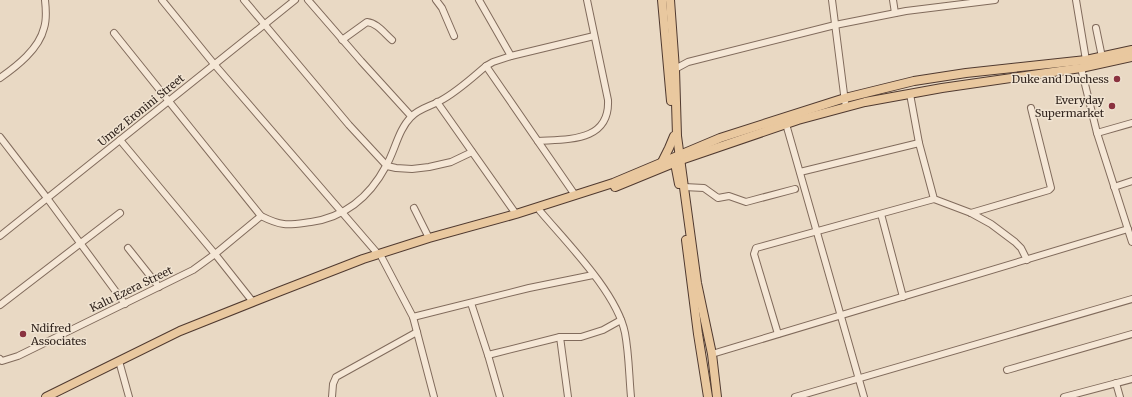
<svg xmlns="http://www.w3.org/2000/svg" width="1132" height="397" font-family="Merriweather,serif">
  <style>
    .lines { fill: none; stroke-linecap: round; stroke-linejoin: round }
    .minor-casing { stroke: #816b5c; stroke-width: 8 }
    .major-casing { stroke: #503a30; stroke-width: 10 }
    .minor { stroke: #f5e7d6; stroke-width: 6 }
    .major { stroke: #e9c89f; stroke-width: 8 }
    .poi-dot { fill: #8a323f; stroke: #f1e4d2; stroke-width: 1.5 }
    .labels { text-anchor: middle; stroke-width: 3; stroke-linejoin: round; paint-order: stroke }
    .poi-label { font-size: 11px; fill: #33261f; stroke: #f1e4d2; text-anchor: end }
    .street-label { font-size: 11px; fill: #33261f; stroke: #f1e4d2 }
  </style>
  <rect width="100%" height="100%" fill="#e9d9c4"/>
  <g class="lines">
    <g class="minor-casing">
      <g id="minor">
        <path d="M162,0l52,64 164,190"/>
        <path d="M244,0l105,125 38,41 9,2 16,1 17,-2 22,-5 21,-10"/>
        <path d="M308,0l53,61 50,55"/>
        <path d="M436,0l6,8 12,28"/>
        <path d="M479,0l32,56"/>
        <path d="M832,0l13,102"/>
        <path d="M893,0l2,13"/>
        <path d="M1076,0l10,60"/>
        <path d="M1096,28l6,29"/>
        <path d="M114,33l147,183c22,11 27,9 50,6 34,-5 59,-26 75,-56 9,-15 12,-36 25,-49 7,-8 20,-11 29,-16 17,-9 32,-23 46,-35l7,-4 18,-6 83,-20"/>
        <path d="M342,40l25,-18c10,1 17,11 25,18"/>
        <path d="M486,66l89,129"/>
        <path d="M1081,68l16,65 35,109"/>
        <path d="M675,69l13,-7 147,-37 71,-14 89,-11"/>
        <path d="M0,78c17,-12 39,-29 44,-50 3,-9 2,-19 1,-28"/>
        <path d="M910,94l9,49 15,56 37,14 20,11 24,18 6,6 6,12"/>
        <path d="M437,102l79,112"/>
        <path d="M786,124l78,273"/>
        <path d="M1097,133l35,-10"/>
        <path d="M0,137l47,61 78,106"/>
        <path d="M120,140l95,114 38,48"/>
        <path d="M538,141c30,-2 72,1 70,-41l-21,-100"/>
        <path d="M800,172l119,-29"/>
        <path d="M684,187l20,1 14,10 11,-2 17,6 49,-13"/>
        <path d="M1114,187l18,-6"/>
        <path d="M414,208l15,30"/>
        <path d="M540,211c27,32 77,82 85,122 4,21 4,43 6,64"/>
        <path d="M971,213l78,-23 2,-2 -20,-80"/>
        <path d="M881,214l22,83"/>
        <path d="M0,236l295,-236"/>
        <path d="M128,248l31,39"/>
        <path d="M382,258l31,59 21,80"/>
        <path d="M471,303l17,52 12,42"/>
        <path d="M0,305l120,-92"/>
        <path d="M413,317l116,-29 64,-13"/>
        <path d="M778,334l-24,-80 2,-6 178,-49"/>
        <path d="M560,337l8,60"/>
        <path d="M712,354l416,-125"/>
        <path d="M488,355l72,-18h21l22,-7 18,-10"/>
        <path d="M0,359l2,2 16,-5 175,-86 22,-16 46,-38"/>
        <path d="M119,361l10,36"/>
        <path d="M1007,370l125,-36"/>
        <path d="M1116,383l4,14"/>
        <path d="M332,397l1,-13 3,-7 81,-45"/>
        <path d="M795,397l337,-98"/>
        <path d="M1064,397l68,-18"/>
      </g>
    </g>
    <g class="major-casing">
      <g id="major">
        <path d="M662,0l9,101"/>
        <path d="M670,0l5,69 2,67 20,147 15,71 5,43"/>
        <path d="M674,158l5,26"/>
        <path d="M662,162l7,-14 5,-12"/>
        <path d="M615,187l66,-27 117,-40 67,-18 77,-14 139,-20 51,-11"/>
        <path d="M686,240l12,94 10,63"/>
        <path d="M46,397l134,-66 98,-39 85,-33 66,-21 87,-24 97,-31 107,-45 125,-40 69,-17 52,-8 120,-13 46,-10"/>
      </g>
    </g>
    <use href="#minor" class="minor"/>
    <use href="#major" class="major"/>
  </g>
  <g class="poi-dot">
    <circle cx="1117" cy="79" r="4"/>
    <circle cx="1112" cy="106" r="4"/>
    <circle cx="23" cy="334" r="4"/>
  </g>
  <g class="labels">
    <g class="poi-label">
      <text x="1109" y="83">Duke and Duchess</text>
      <text x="1104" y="104">Everyday<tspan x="1104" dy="13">Supermarket</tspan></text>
      <text x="31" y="332" text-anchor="start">Ndifred<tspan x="31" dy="13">Associates</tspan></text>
    </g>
    <g class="street-label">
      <text transform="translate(141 110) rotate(-39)" y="4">Umez Eronini Street</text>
      <text transform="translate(131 289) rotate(-26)" y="4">Kalu Ezera Street</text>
    </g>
  </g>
</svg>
